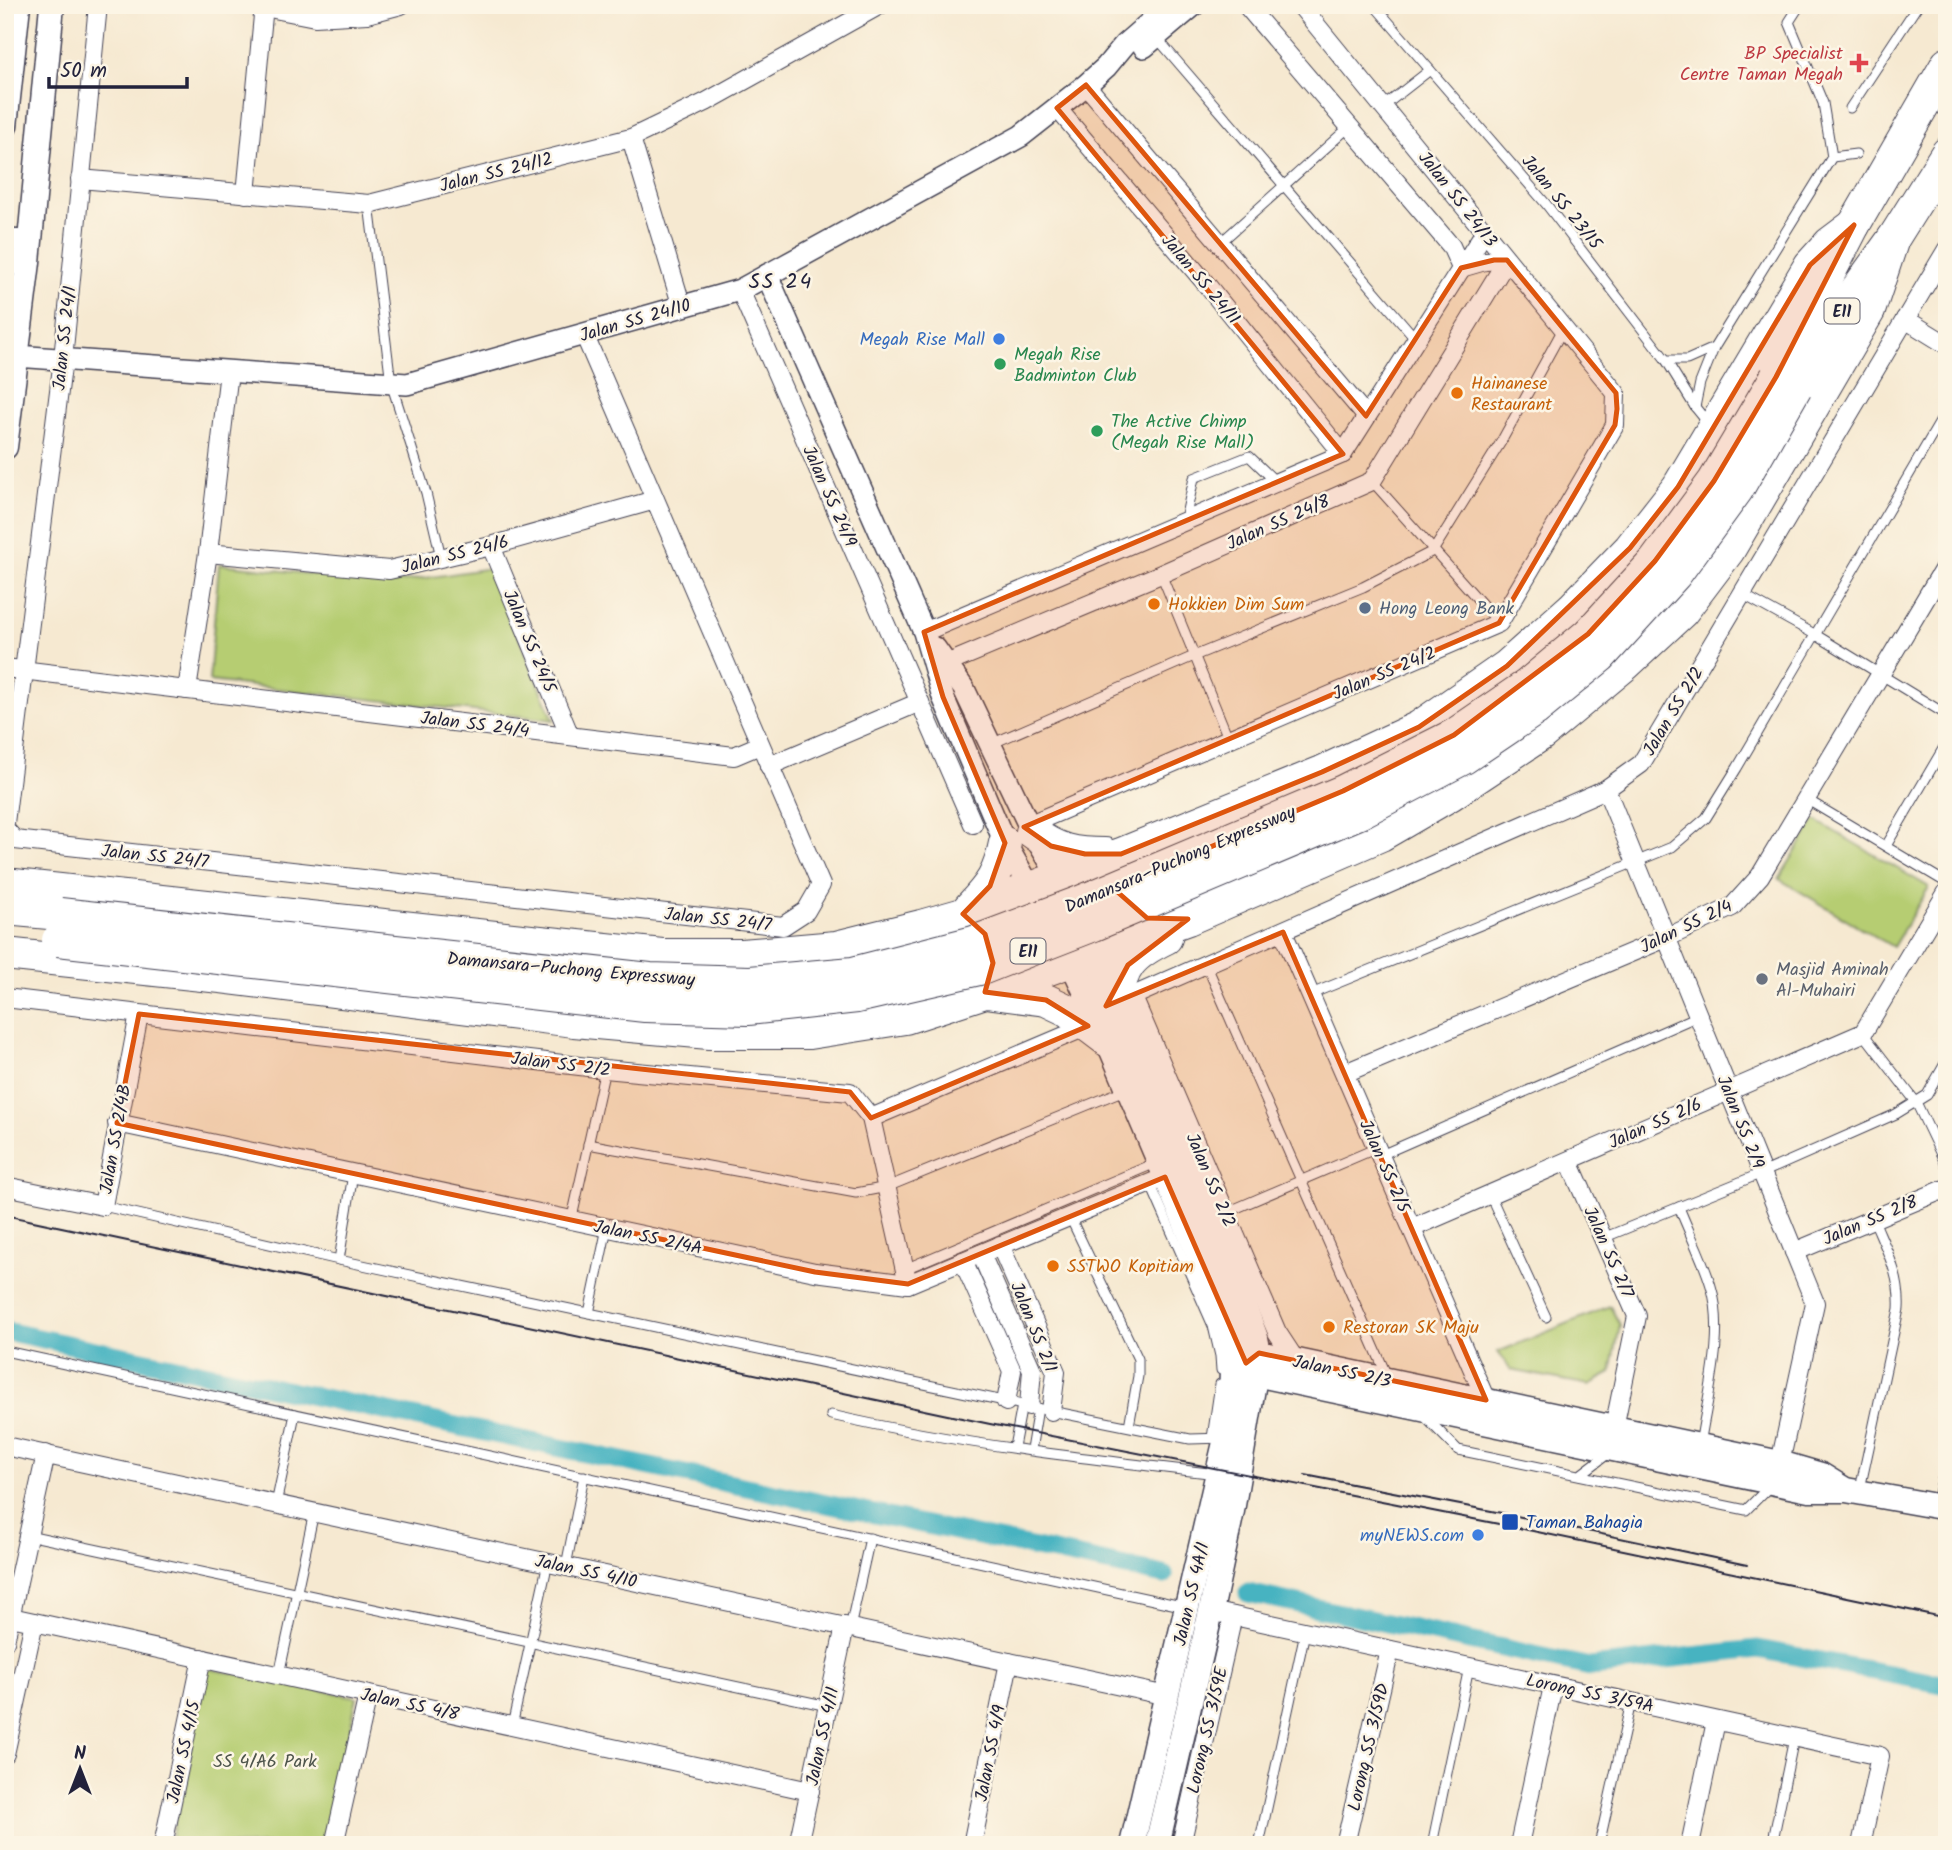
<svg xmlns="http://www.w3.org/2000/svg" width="1952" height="1850" font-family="Kalam,sans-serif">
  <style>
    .park { fill: #b6cd72; stroke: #6c7856; stroke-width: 2 }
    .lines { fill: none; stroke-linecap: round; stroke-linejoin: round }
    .canal { stroke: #46b3c1; stroke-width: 19 }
    .service-casing { stroke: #424052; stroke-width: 11 }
    .minor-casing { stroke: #424052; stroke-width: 20 }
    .tertiary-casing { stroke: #424052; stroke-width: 24 }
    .secondary-casing { stroke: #424052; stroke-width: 27 }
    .motorway-casing { stroke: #424052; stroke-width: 34 }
    .service { stroke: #fff; stroke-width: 9 }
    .minor { stroke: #fff; stroke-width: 18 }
    .tertiary { stroke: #fff; stroke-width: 21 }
    .secondary { stroke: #fff; stroke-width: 24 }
    .motorway { stroke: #fff; stroke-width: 32 }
    .tram { stroke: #22223b; stroke-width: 2 }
    .motorway-bridge-casing { stroke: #424052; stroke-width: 34; stroke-linecap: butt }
    .motorway-bridge { stroke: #fff; stroke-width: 32 }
    .marked { fill: #de560e; fill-opacity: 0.2; stroke: #de560e; stroke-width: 5; stroke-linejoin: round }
    .health-dot { fill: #e0444e; stroke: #fcf5e5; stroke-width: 2.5 }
    .shop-dot { fill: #3f7fe0; stroke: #fcf5e5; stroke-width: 2.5 }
    .leisure-dot { fill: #2e9e5b; stroke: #fcf5e5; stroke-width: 2.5 }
    .food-dot { fill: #e8710a; stroke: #fcf5e5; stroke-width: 2.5 }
    .service-dot { fill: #5c6f8a; stroke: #fcf5e5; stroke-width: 2.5 }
    .worship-dot { fill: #6b7280; stroke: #fcf5e5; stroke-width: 2.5 }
    .transit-dot { fill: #1a4fb4; stroke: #fcf5e5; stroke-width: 2.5 }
    .labels { text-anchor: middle; stroke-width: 5; stroke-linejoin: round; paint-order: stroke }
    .shield { fill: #fcf5e5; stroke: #63616e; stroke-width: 2 }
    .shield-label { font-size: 16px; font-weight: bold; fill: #22223b }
    .health-label { font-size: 18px; fill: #be3a42; stroke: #fcf5e5; text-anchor: end }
    .street-label { font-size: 18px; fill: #22223b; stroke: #fcf5e5 }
    .shop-label { font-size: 18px; fill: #366cbe; stroke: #fcf5e5; text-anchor: end }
    .leisure-label { font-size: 18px; fill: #27864d; stroke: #fcf5e5; text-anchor: start }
    .food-label { font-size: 18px; fill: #c56008; stroke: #fcf5e5; text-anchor: start }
    .service-label { font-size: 18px; fill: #4e5e75; stroke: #fcf5e5; text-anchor: start }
    .worship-label { font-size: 18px; fill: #5b616d; stroke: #fcf5e5; text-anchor: start }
    .transit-label { font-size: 18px; fill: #164399; stroke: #fcf5e5; text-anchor: start }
    .park-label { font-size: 18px; fill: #4e554c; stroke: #fcf5e5 }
    .quarter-label { font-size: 21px; letter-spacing: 2px; fill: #22223b; stroke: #fcf5e5 }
  </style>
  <rect width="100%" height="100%" fill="#fcf5e5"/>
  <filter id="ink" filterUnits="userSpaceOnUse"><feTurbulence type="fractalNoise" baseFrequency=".0143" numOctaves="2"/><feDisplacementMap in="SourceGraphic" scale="14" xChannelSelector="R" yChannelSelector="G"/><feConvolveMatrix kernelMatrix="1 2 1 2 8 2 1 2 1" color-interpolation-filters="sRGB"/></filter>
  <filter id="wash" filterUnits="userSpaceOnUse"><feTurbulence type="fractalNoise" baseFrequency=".00686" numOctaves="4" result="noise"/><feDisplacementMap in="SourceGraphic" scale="28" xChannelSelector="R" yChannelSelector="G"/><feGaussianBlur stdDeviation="1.57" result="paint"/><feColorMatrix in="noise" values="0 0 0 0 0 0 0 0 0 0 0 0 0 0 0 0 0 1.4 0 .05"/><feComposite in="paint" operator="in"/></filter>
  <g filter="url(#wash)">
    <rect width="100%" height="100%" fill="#f6e9d1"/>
    <g class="park">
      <path d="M219,564l174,19 97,-15 64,152 -345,-39z"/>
      <path d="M1815,820l114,67 -36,60 -114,-68z"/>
      <path d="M1610,1306l10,19 -9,48 -22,12 -78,-15 -13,-18z"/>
      <path d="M205,1668l152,29 -32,148h-155z"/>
    </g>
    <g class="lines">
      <g class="canal">
        <path d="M5,1331l1159,244"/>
        <path d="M1248,1593l342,74 168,-18 189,36"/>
      </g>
    </g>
  </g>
  <g filter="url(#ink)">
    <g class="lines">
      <g class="service-casing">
        <g id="service">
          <path d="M1374,5l172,199 120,156 29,47 13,16"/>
          <path d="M1157,38l259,301"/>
          <path d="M1384,106l46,-36"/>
          <path d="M1850,108l68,-103"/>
          <path d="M1832,157l24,-3"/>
          <path d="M369,204l22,179 35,110 15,64"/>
          <path d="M1219,244l130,-117"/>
          <path d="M1666,360h21l27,-12"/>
          <path d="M1695,407l5,-24 14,-35 118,-191 -9,-54 -34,-81 11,-17"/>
          <path d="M1372,481l127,142"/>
          <path d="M1185,520l9,-42 55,-22 27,26"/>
          <path d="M1161,574l68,166"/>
          <path d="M1742,594l74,41 131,80"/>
          <path d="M991,744l203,-88 169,-69 70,-36 68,-109 62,-113"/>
          <path d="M1806,799l141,84"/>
          <path d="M1886,846l61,-104"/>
          <path d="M1206,964l181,412"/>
          <path d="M1311,994l361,-147 34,-29 31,-50 210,-358"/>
          <path d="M1863,1033l53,69 31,65"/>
          <path d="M588,1144l268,49 31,-6 240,-98"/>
          <path d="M1381,1155l317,-139"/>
          <path d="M1150,1183l63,143 7,30 1,14"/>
          <path d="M1490,1195l56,122"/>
          <path d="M103,1206l236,54 712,151 139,28 35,-1"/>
          <path d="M1679,1207c10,26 24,52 32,79 15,47 -4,112 -11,159"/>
          <path d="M1225,1213l152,-65"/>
          <path d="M1070,1217l68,142v17l-9,50"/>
          <path d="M571,1222l34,-153"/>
          <path d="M1603,1238l159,-65 134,-59 31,-19 20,-35"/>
          <path d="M339,1260l14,-86"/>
          <path d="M905,1269l253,-107"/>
          <path d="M589,1313l18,-85"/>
          <path d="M5,1351l1181,256"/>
          <path d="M831,1415c126,29 257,44 386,59"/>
          <path d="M1425,1417l33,33 288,60 24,-24"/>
          <path d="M1212,1438l8,-54"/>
          <path d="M1014,1447l8,-42"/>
          <path d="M1031,1450l7,-42"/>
          <path d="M1580,1475l29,-22"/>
          <path d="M1860,1489l39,-180c2,-33 -13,-60 -25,-89"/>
          <path d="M276,1504l19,-90"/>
          <path d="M28,1535l800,171"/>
          <path d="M566,1566l18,-90"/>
          <path d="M850,1628l20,-90"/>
          <path d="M279,1675l35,-163"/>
          <path d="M512,1726l36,-164"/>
          <path d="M1259,1845l46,-213"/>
          <path d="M1432,1845l37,-178"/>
          <path d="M1599,1845l32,-143"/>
          <path d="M1772,1845l22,-107"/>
        </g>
      </g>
      <g class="minor-casing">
        <g id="minor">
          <path d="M1246,5l205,241 10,22"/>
          <path d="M264,7l51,10 52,-3 34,-9"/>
          <path d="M1086,85l280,331"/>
          <path d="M1057,108l145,171 141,175"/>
          <path d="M631,138l51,169"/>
          <path d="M80,179l289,25 262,-66 75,-36 174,-97"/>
          <path d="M246,194l18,-189"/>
          <path d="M1461,268l24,-7 22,-1"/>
          <path d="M740,290l233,534"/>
          <path d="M1905,319l42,26"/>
          <path d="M491,546l79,190"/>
          <path d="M208,553l181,17 102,-24 164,-46"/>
          <path d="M924,632l419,-178 141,-221"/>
          <path d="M946,664l215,-90 211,-93 135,-221"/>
          <path d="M5,668l729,88 26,-11"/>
          <path d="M187,690l21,-137 21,-182"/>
          <path d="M769,766l151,-64"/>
          <path d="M1606,789l209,514 -35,160"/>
          <path d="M5,823l58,-464 35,-354"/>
          <path d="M1028,825l471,-202 116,-198 1,-32 -316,-388"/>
          <path d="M5,829l10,11 768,86 23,-15 15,-26 -237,-551"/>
          <path d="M1283,932l203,468"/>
          <path d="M1132,995l145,337 19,29"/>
          <path d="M5,998l600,71 245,23 21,26 37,166"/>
          <path d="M1117,1003l489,-214 35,-25 306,-515"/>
          <path d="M1345,1073l321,-135 66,-31 28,-31 187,-313"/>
          <path d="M871,1118l217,-92"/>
          <path d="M117,1123l698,149 93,12 257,-107"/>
          <path d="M1569,1161l68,155 -23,112"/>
          <path d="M5,1186l98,20 36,-192"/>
          <path d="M1412,1228l451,-195 84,-141"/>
          <path d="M1000,1245l56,127 -5,39"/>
          <path d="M1794,1252l153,-64"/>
          <path d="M981,1254l51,116 -3,36"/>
          <path d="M963,1261l49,110 -6,31"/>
          <path d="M5,1446l1162,250"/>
          <path d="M1941,1507l6,-29"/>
          <path d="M1211,1611l669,145 -19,89"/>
          <path d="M11,1617l799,174"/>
          <path d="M5,1641l41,-187"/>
          <path d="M5,1754l29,-132"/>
          <path d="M163,1845l39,-187"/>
          <path d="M334,1845l34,-150"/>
          <path d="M798,1845l47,-219"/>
          <path d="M972,1845l37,-183"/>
          <path d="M1181,1845l52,-229"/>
          <path d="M1345,1845l45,-195"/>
          <path d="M1519,1845l34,-159"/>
          <path d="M1690,1845l26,-124"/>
        </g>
      </g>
      <g class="tertiary-casing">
        <g id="tertiary">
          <path d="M1144,47l50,-42"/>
          <path d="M5,240l24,1"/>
          <path d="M5,261l23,1"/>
          <path d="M767,275l157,357 19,65 62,146 25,44"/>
          <path d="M16,356l391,28 333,-94 281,-154 65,-51 20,-18 19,-23 45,-39"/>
          <path d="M935,648l29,41 68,143 27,45"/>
        </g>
      </g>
      <g class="secondary-casing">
        <g id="secondary">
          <path d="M5,126l13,-121"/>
          <path d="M5,447l23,-185 24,-257"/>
          <path d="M1087,937l151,353 18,48 3,15 -27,158 -21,100 -54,234"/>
          <path d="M1065,947l43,94 119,280 6,20 22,33"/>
          <path d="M1259,1353l521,110 41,12 21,13"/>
          <path d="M1255,1374l554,116h37l101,18"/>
          <path d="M1132,1845l94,-407 5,-39 2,-57"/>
        </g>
      </g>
      <g class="motorway-casing">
        <g id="motorway">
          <path d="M1776,377l78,-152 93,-161"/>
          <path d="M1796,387l53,-87 44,-61 54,-86"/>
          <path d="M1032,832c25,19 42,22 73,22"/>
          <path d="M5,884l657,71h80l94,-8 85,-21 42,-12 158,-60 201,-82 97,-45 88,-61 65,-58 58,-60 48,-61 132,-222 20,-22 24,-18"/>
          <path d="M969,908c22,-23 30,-34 36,-65"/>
          <path d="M5,909l55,5"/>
          <path d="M5,954l216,23 353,44 135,12h100l96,-15 80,-26 203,-73 193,-84 69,-40 92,-61 83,-69 57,-53 47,-62 140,-239 24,-72"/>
          <path d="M993,993l53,7 21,10 41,31"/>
          <path d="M1117,1003c3,-37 16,-49 49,-65"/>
        </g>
      </g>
      <use href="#service" class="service"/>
      <use href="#minor" class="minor"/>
      <use href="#tertiary" class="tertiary"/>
      <use href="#secondary" class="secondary"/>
      <use href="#motorway" class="motorway"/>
      <g class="tram">
        <path d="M5,1215l985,209 519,102 438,92"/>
        <path d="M1305,1475l207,40 235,50"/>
      </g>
      <g class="motorway-bridge-casing">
        <g id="motorway-bridge">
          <path d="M60,914l590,65 100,3 103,-9 121,-31 106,-40 263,-111 111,-56 73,-50 61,-51 67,-73 59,-80 62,-104"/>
          <path d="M58,940l587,66 103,3 109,-12 127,-29 110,-43 265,-112 105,-55 71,-48 66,-54 74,-81 62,-85 59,-103"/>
        </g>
      </g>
      <use href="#motorway-bridge" class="motorway-bridge"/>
    </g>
  </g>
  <path class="marked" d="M1086,85l280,331 95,-148 33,-8h13l109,133 1,16 -2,16 -116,198 -475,204 27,19 34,8h36l201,-82 97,-45 88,-61 123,-118 48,-61 132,-222 44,-40 -78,152 -62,104 -59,80 -67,73 -134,101 -111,56 -230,97 34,30 41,1 -60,46 -22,41 177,-74 203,468 -227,-47 -13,10 -81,-186 -257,107 -93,-12 -698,-149 22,-109 711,78 21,26 217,-92 -42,-26 -61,-8 8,-29 -8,-29 -22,-20 27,-28 15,-43 -62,-146 -19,-65 419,-178 -286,-346z"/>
  <path class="health-dot" d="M1855.5 52.5h7v7h7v7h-7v7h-7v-7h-7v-7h7z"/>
  <g class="shop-dot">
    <circle cx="999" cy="339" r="7"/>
    <circle cx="1478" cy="1535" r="7"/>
  </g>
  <g class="leisure-dot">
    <circle cx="1000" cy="364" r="7"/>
    <circle cx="1097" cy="431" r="7"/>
  </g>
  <g class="food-dot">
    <circle cx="1457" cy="393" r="7"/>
    <circle cx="1154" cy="604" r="7"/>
    <circle cx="1053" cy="1266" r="7"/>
    <circle cx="1329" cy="1327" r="7"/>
  </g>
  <circle class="service-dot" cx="1365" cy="608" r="7"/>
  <circle class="worship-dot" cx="1762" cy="979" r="7"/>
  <rect class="transit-dot" x="1501" y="1513" width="18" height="18" rx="3.5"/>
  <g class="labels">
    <g class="shield">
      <rect x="1824.5" y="298.5" width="35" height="25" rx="5"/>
      <rect x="1010.5" y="938.5" width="35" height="25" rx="5"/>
    </g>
    <g class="shield-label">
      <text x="1842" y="317">E11</text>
      <text x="1028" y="957">E11</text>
    </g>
    <g class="health-label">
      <text x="1843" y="59">BP Specialist<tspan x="1843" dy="21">Centre Taman Megah</tspan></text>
    </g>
    <g class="street-label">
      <text transform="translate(496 172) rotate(-14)" y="6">Jalan SS 24/12</text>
      <text transform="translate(1458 199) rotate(52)" y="6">Jalan SS 24/13</text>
      <text transform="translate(1562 202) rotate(51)" y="6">Jalan SS 23/15</text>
      <text transform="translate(1201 279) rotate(50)" y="6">Jalan SS 24/11</text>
      <text transform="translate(635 320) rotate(-16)" y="6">Jalan SS 24/10</text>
      <text transform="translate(64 338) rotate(-84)" y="6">Jalan SS 24/1</text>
      <text transform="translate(830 496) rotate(66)" y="6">Jalan SS 24/9</text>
      <text transform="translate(1278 522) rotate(-24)" y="6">Jalan SS 24/8</text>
      <text transform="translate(455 554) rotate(-14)" y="6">Jalan SS 24/6</text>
      <text transform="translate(530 641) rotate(67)" y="6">Jalan SS 24/5</text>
      <text transform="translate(1384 673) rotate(-23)" y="6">Jalan SS 24/2</text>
      <text transform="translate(1673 711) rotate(-59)" y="6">Jalan SS 2/2</text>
      <text transform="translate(475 724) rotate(7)" y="6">Jalan SS 24/4</text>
      <text transform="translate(155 856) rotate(6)" y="6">Jalan SS 24/7</text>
      <text transform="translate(1180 859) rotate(-23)" y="6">Damansara–Puchong Expressway</text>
      <text transform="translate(718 919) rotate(6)" y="6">Jalan SS 24/7</text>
      <text transform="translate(1686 926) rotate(-26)" y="6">Jalan SS 2/4</text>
      <text transform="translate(571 969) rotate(5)" y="6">Damansara–Puchong Expressway</text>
      <text transform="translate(561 1064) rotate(7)" y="6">Jalan SS 2/2</text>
      <text transform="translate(1741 1122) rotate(68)" y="6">Jalan SS 2/9</text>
      <text transform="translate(1655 1123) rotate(-24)" y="6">Jalan SS 2/6</text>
      <text transform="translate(115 1139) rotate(-80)" y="6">Jalan SS 2/4B</text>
      <text transform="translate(1385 1166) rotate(66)" y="6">Jalan SS 2/5</text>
      <text transform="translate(1211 1180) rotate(67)" y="6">Jalan SS 2/2</text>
      <text transform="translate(1870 1220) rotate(-23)" y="6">Jalan SS 2/8</text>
      <text transform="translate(648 1237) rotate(12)" y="6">Jalan SS 2/4A</text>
      <text transform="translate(1609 1252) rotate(66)" y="6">Jalan SS 2/7</text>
      <text transform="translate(1034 1327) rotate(68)" y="6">Jalan SS 2/1</text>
      <text transform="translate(1342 1371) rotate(12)" y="6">Jalan SS 2/3</text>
      <text transform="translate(586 1571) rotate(12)" y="6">Jalan SS 4/10</text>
      <text transform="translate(1191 1594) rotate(-77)" y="6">Jalan SS 4A/1</text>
      <text transform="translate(1590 1693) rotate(12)" y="6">Lorong SS 3/59A</text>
      <text transform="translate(410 1704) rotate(12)" y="6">Jalan SS 4/8</text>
      <text transform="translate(1207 1730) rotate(-77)" y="6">Lorong SS 3/59E</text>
      <text transform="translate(822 1736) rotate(-78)" y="6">Jalan SS 4/11</text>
      <text transform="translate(1368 1747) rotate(-77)" y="6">Lorong SS 3/59D</text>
      <text transform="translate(183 1752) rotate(-78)" y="6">Jalan SS 4/15</text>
      <text transform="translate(990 1753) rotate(-79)" y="6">Jalan SS 4/9</text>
    </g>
    <g class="shop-label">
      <text x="985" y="345">Megah Rise Mall</text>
      <text x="1464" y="1541">myNEWS.com</text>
    </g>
    <g class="leisure-label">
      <text x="1014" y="360">Megah Rise<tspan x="1014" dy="21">Badminton Club</tspan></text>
      <text x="1111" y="427">The Active Chimp<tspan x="1111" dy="21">(Megah Rise Mall)</tspan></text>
    </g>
    <g class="food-label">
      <text x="1471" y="389">Hainanese<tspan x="1471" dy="21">Restaurant</tspan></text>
      <text x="1168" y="610">Hokkien Dim Sum</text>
      <text x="1067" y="1272">SSTWO Kopitiam</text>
      <text x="1343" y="1333">Restoran SK Maju</text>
    </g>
    <g class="service-label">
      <text x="1379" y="614">Hong Leong Bank</text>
    </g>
    <g class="worship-label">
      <text x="1776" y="975">Masjid Aminah<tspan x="1776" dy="21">Al-Muhairi</tspan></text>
    </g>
    <g class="transit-label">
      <text x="1526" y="1528">Taman Bahagia</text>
    </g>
    <g class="park-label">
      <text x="265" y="1767">SS 4/A6 Park</text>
    </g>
    <g class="quarter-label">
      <text x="781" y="288">SS 24</text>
    </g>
  </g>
  <rect width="1952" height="1850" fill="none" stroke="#fcf5e5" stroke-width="28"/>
  <g transform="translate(80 1769)" stroke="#fcf5e5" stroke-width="5" paint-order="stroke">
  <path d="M0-5L12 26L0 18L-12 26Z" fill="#22223b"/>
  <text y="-10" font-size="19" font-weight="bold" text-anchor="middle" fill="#22223b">N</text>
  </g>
  <path d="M49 77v10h138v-10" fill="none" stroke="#22223b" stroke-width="3.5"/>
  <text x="60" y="77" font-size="21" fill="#22223b" stroke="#fcf5e5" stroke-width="5" paint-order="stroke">50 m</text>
</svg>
